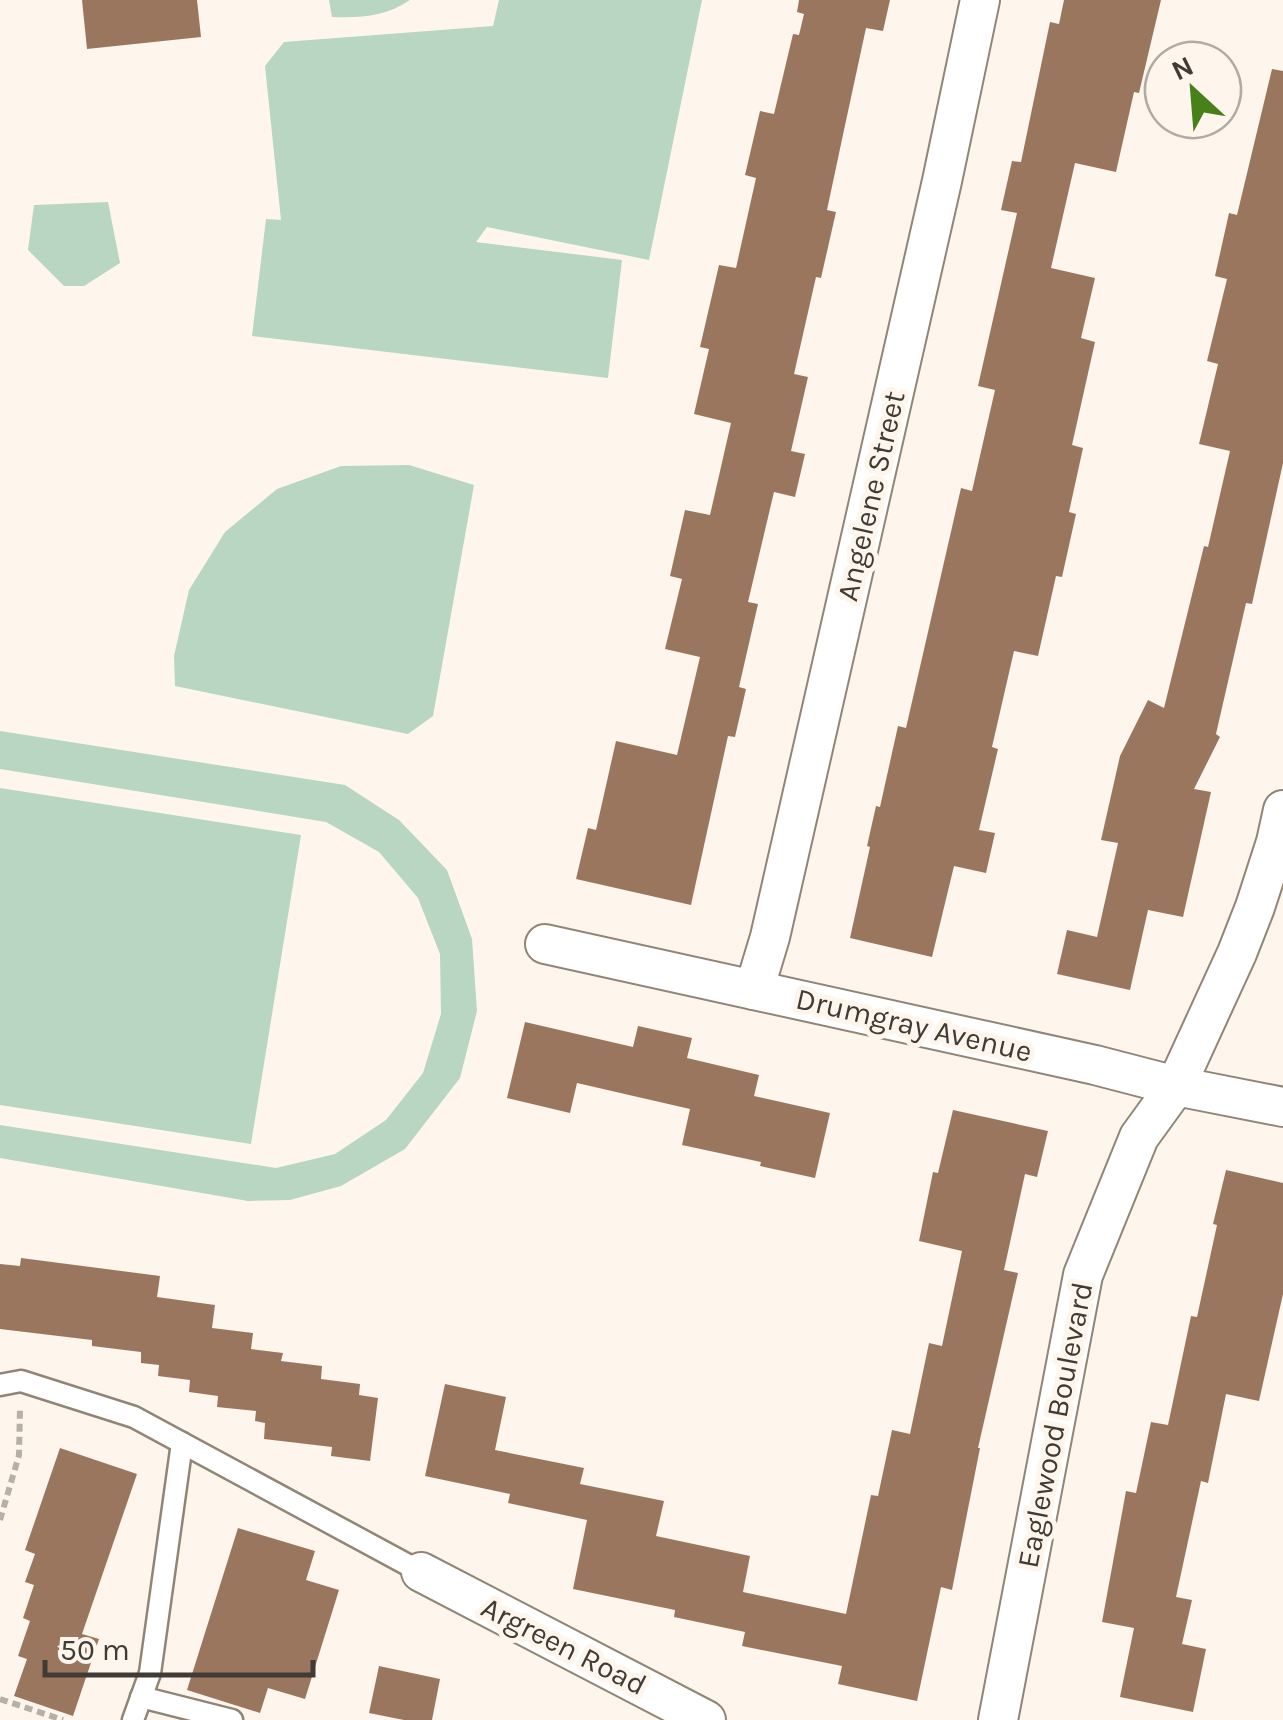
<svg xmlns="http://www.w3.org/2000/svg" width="1283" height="1720" font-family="Karla,sans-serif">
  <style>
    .green { fill: #b8d6c1 }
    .building { fill: #9b765f }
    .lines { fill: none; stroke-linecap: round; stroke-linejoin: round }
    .service-casing { stroke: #908576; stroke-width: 25 }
    .minor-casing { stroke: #908576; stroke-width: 42 }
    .path { stroke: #b7b0a7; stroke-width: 6; stroke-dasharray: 8 5; stroke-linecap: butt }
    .service { stroke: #fff; stroke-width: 20 }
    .minor { stroke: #fff; stroke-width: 38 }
    .labels { text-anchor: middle; stroke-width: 10; stroke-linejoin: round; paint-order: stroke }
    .street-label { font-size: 30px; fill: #403b34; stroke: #fef6ec }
  </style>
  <rect width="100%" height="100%" fill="#fef6ec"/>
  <g class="green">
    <path d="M329,0h81c-25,17 -50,18 -78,17z"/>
    <path d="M499,0h203l-53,260 -162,-33 -11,15 146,18 -14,118 -356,-42 14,-117 15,1 -16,-154 19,-24 209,-16z"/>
    <path d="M108,202l12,61 -36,23h-20l-36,-36 6,-45z"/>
    <path d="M409,465l65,20 -41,231 -25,18 -233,-48 -1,-30 15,-66 36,-58 52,-43 64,-23z"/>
    <path d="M0,731l345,54 54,35 48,50 25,69 5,72 -17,67 -55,71 -64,37 -51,14 -42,1 -248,-43v-33l276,43 59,-14 51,-34 37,-47 18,-59 -1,-60 -22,-56 -39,-46 -53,-30 -326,-53z"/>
    <path d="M0,788l301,47 -50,309 -251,-39z"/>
  </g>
  <g class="building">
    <path d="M82,0h115l4,37 -114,12z"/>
    <path d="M799,0h91l-7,31 -17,-3 -22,102 -17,80 9,2 -15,66 -5,-1 -22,97 14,3 -17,74 14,3 -10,43 -21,-5 -26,110 10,2 -19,83 7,2 -11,48 -7,-1 -37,169 -115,-26 12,-51 8,2 20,-89 61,14 23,-98 -35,-8 17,-70 -12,-3 15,-66 25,5 21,-92 -37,-9 15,-65 -9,-2 19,-82 17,3 20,-90 -11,-3 15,-64 14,3 19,-80 6,1 5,-21 -7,-2z"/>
    <path d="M1064,0h97l-22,93 -5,-1 -18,80 -41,-9 -24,105 44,10 -14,60 14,4 -23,103 11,3 -14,64 7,2 -14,63 -6,-1 -18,80 -24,-5 -22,96 6,2 -19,81 16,3 -9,40 -32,-7 -22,91 -82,-19 20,-91 -3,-1 9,-40 4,1 18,-81 8,2 55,-240 11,3 23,-101 -17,-4 39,-173 -16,-3 11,-49 9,1 29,-140 9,2z"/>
    <path d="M1272,69l11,2v392l-31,141 -6,-1 -30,131 4,3 -26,52 17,3 -28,125 -35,-7 -18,80 -73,-16 10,-44 30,7 21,-94 -17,-3 19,-84 28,-56 16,8 40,-162 4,1 22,-96 -31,-7 19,-80 -11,-3 20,-82 -12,-3 14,-63 8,2z"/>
    <path d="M525,1022l108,25 5,-21 54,12 -5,20 72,17 -5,21 76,17 -15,65 -55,-12 1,-4 -79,-17 8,-36 -113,-26 -7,30 -63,-15z"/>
    <path d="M953,1110l95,21 -11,46 -12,-3 -21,96 14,3 -40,175h2l-28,142 -11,-3 -24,114 -79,-17 4,-18 -100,-20 3,-14 -71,-15 1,-7 -102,-21 14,-69 -79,-17 2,-9 -85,-18 20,-92 61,13 -11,53 89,18 -4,16 84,17 -8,35 94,20 -7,36 103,22 25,-119 7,1 14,-66 18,4 19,-91 13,3 20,-95 -43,-10 14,-69 5,1z"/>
    <path d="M1226,1170l57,13v111l-24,107 -33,-7 -18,89 -7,-2 -25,116 16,3 -10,44 24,5 -13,63 -73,-15 14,-69 -32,-6 24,-131 10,2 15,-71 17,3 23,-109 6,1 20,-92 -4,-1z"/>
    <path d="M21,1258l139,18 -3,21 58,8 -3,23 41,5 -2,16 32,4 -2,8 41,5 -1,13 39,5 -1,11 19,3 -8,63 -39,-5 1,-9 -68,-8 1,-16 -10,-2 1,-10 -39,-4 1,-11 -29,-4 1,-12 -32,-4 1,-11 -18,-2v-11l-49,-6v-6l-92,-11v-65l20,2z"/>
    <path d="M60,1448l77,26 -55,160 17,5 -26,77 -59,-20 13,-37 -9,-3 12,-35 -7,-3 11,-33 -9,-3 10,-28 -10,-4z"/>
    <path d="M238,1528l77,23 -9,29 33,10 -34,109 -37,-11 -8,25 -73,-23z"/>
    <path d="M379,1666l61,13 -8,41h-28l-35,-7z"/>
  </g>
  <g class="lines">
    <g class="service-casing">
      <g id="service">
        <path d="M0,1385l21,-4 113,36 287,155"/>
        <path d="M141,1697l91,23"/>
        <path d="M133,1720l17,-47 32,-230"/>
      </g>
    </g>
    <g class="minor-casing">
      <g id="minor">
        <path d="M545,944l550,121 81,21 107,21"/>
        <path d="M754,990l16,-53 172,-756 38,-181"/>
        <path d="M421,1572l285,148"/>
        <path d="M998,1720l85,-445 56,-138 37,-51 61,-133 18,-46 21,-65 7,-32"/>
      </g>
    </g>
    <g class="path">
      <path d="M0,1520l19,-65 1,-48"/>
      <path d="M0,1699l63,21"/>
    </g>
    <use href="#service" class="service"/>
    <use href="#minor" class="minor"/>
  </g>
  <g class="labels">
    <g class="street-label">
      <text transform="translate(871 496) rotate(-77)" y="10">Angelene Street</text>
      <text transform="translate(914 1025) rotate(13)" y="10">Drumgray Avenue</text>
      <text transform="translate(1055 1425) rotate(-79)" y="10">Eaglewood Boulevard</text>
      <text transform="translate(564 1646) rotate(27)" y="10">Argreen Road</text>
    </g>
  </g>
  <g transform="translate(1193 90) rotate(334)"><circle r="48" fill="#fef6ec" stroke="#b2aba2" stroke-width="2.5"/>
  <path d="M0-8L18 38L0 25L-18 38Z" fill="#48811a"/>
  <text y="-15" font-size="28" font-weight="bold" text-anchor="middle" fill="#403b34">N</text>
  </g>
  <path d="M45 1660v15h268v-15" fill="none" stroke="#403b34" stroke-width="5"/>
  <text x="60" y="1660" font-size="30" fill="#403b34" stroke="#fef6ec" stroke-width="8" paint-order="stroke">50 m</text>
</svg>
